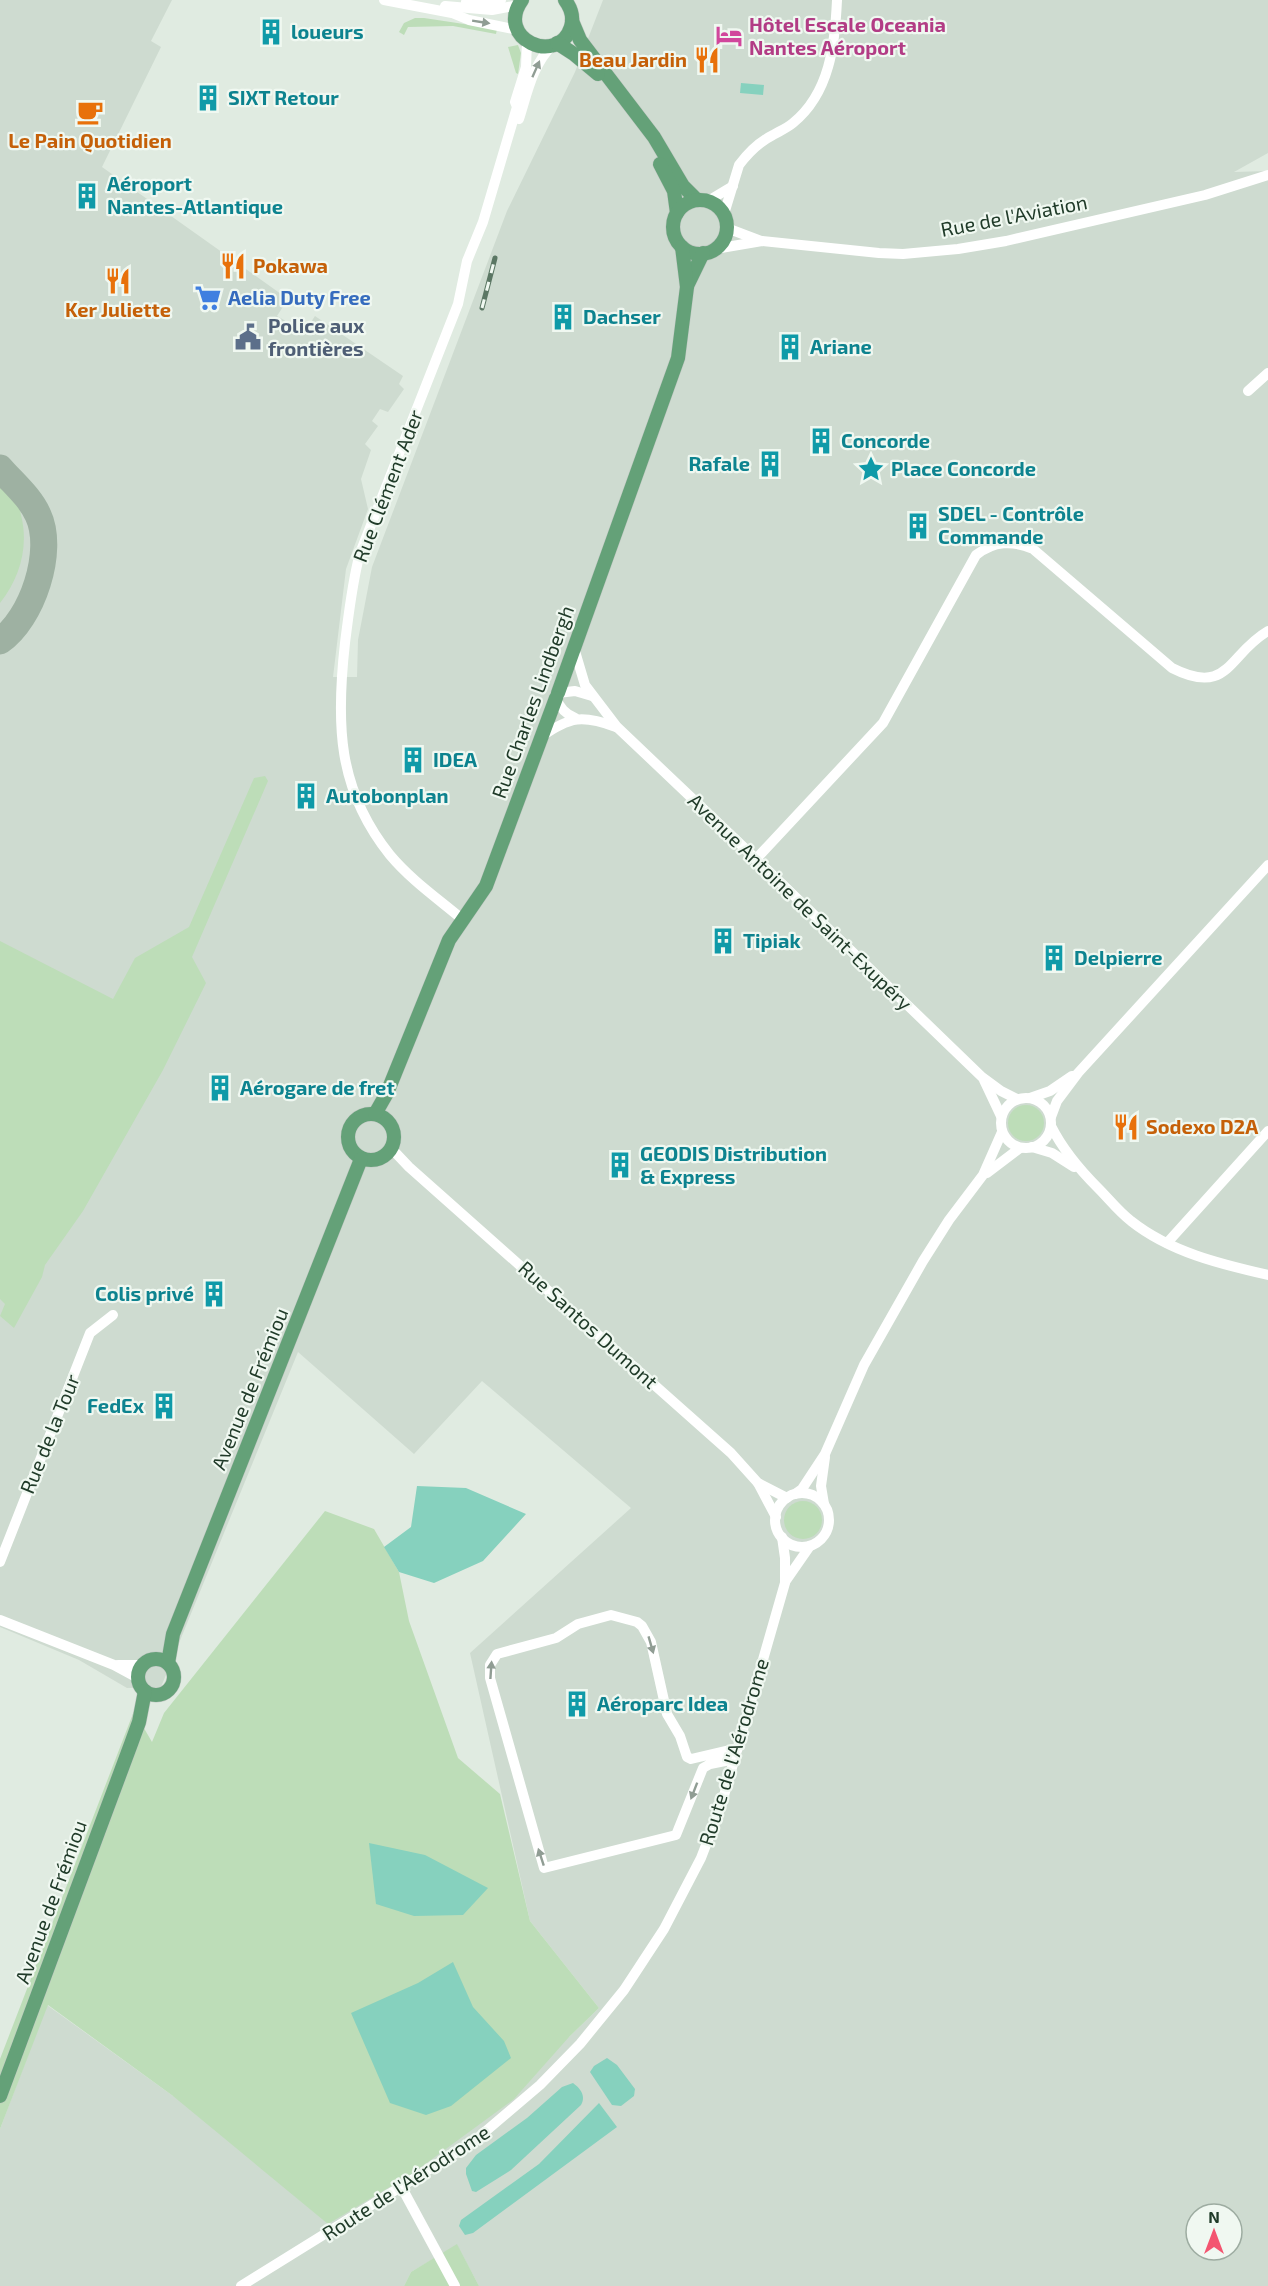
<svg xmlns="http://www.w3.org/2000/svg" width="1268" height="2286" font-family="'Exo 2',sans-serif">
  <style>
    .built { fill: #cedbd0; fill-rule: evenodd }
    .green { fill: #bdddb8 }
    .water { fill: #86d1be }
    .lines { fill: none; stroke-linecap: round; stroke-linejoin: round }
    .taxiway { stroke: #9eb1a2; stroke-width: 27 }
    .major-casing { stroke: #c1c8c3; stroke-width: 15 }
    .minor { stroke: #fff; stroke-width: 10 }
    .major { stroke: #64a178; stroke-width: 14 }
    .rail-casing { stroke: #5b7764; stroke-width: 5 }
    .rail { stroke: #f0f8f1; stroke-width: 3; stroke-dasharray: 9; stroke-linecap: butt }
    .oneway { fill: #909d94 }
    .labels { text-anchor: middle; stroke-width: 4.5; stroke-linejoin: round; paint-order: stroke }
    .hotel-label { font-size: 20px; font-weight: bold; fill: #b23c85; stroke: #f0f8f1; text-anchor: start }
    .culture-label { font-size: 20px; font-weight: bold; fill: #0d838f; stroke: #f0f8f1; text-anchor: start }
    .food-label { font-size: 20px; font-weight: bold; fill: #c56008; stroke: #f0f8f1 }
    .street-label { font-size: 20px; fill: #203b29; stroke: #f0f8f1 }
    .shop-label { font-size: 20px; font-weight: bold; fill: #366cbe; stroke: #f0f8f1; text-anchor: start }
    .service-label { font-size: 20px; font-weight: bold; fill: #4e5e75; stroke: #f0f8f1; text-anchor: start }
  </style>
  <rect width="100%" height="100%" fill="#e0ebe1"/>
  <path class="built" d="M0,0h172l-21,41 10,6 -59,120 186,132 -11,17 7,4 12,9 6,-8 7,4 6,-9 88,60 -4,8 5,5 -16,23 -8,-3 -8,12 6,5 -13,18 6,6 -10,29 7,30 -22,60 -13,108h24l1,-37 14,-73 135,-356 68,-139 28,-72h665v153l-34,19 34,-1v2115h-789l-22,-41 -46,27 -7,14h-404v-157l47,-124 126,91 396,-59 30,-29 -69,-87 -60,-268 161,-145 -149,-127 -68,73 -116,-102 -137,335 -34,1 -48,-28 -79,-33zM1196,2214h36v36h-36z"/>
  <g class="green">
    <path d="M415,18h9l73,11 -1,5 -43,-8 -45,1 -4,8 -5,-3 5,-9z"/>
    <path d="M518,45l3,8 -3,21 -2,-1 -8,-26z"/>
    <path d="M0,486c5,5 13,10 17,16 3,4 3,9 4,13 8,31 -1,63 -21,88z"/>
    <path d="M265,776l3,5 -76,176 14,26 -43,87 -80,141 -38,54 -3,12 -28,51 -14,-12 5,-12 -5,-5v-358l113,58 22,-41 54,-31 65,-149z"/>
    <circle cx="1026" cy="1123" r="18"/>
    <circle cx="803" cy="1520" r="19"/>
    <path d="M325,1511l49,18 25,43 10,49 49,137 42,36 30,127 69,87 -30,29 -55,62 -101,74 -85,51 -155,-128 -125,-91 -48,124v-70l134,-348 18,31 12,-29z"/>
    <path d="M457,2244l22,42h-75l7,-14z"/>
  </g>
  <g class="water">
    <path d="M741,83l23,2 -1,10 -23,-2z"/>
    <path d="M417,1486l49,2 60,26 -43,47 -49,22 -35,-11 -15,-25 27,-20z"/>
    <path d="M369,1843l56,12 63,33 -25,27 -49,1 -38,-12z"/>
    <path d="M453,1962l20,45 31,34 7,17 -60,48 -25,9 -36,-12 -39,-90 67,-30z"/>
    <path d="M607,2058l10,7 18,24 -1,7 -13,10 -9,-1 -22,-33 4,-6z"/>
    <path d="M573,2083c8,6 13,13 8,22l-70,65 -35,22 -4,-1 -6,-17v-6l10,-13 51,-37 35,-31z"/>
    <path d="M599,2103l18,24 -144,106 -8,2 -6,-9 2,-6 78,-56z"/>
  </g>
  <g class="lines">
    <path class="taxiway" d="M0,468c13,15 30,29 38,47 17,36 -6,104 -38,126"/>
    <g class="major-casing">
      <g id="major">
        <path d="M522,0c-28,39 36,67 49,27 3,-10 0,-19 -6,-27"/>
        <path d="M572,21l8,19 74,97 29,49 14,14"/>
        <path d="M557,43l17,11 24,20"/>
        <path d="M660,164l14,27 3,22"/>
        <circle cx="700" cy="227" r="27"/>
        <path d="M687,286l16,-33"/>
        <path d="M558,693l120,-335 9,-71 -5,-40"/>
        <circle cx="371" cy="1137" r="23"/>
        <path d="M375,1114l12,-21 62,-153 37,-54 70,-188"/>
        <circle cx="156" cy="1677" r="18"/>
        <path d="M168,1663l5,-29 188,-475"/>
        <path d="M0,2096l131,-352 8,-22 6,-31"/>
      </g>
    </g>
    <g class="minor">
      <path d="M384,0l68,13 17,7 49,10"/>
      <path d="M466,2l25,1 10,-3"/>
      <path d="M445,6l47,4 27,-5"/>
      <path d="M519,119c8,-25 14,-56 34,-74"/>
      <path d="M708,201l25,-15"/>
      <path d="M724,214l15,-49c9,-12 20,-23 34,-30 7,-4 14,-7 20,-12 37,-30 42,-79 44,-123"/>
      <path d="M727,226l5,4 29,11"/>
      <path d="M715,249l47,-8 117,12 24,1 55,-5 48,-8 199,-46 63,-20"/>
      <path d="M1248,391l20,-18"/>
      <path d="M574,648l11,37 32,42 139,132 226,218 19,14 16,8"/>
      <path d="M575,718c-10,-4 -15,-10 -19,-20l2,-5 17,-2 17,5"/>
      <path d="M541,737c29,-21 42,-22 75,-10"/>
      <path d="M756,859l127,-136 93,-168c18,-14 36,-15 57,-6l139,119c57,29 56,-14 96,-37"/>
      <path d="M462,919c-25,-21 -51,-39 -72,-64 -53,-66 -54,-132 -45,-212 4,-31 7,-60 15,-90l98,-249 9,-43 16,-39 34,-115 -2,-5 11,-35 1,-26"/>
      <path d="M984,1080l17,36"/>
      <circle cx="1026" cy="1123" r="25"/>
      <path d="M1030,1098l20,-7 22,-15"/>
      <path d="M1051,1117l6,-16 21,-28 190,-208"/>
      <path d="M1051,1126c12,24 28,43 47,62 11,11 21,24 33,33 39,31 89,43 137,54"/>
      <path d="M1032,1147l20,6 22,14"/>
      <path d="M391,1148l18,19 322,286 27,30 29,15"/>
      <path d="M987,1173l33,-25"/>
      <path d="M1167,1243l101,-112"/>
      <path d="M758,1483l18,34"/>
      <circle cx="802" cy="1520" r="27"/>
      <path d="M795,1494l7,-5 23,-35 39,-89 59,-104 26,-41 34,-45 19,-43"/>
      <path d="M824,1504l-3,-18 4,-29"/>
      <path d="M0,1562l90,-229 23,-18"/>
      <path d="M785,1582l25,-36"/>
      <path d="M0,1620l114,45 24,13"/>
      <path d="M118,1665h24"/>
      <path d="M735,1759l-25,5 -7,4 -27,67 -132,33 -54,-190v-13l7,-11 59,-16 22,-14 33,-9 26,7 5,4 9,16 16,72 13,22 7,21 4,2 47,-11"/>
      <path d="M402,2188l53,98"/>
      <path d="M241,2286l232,-144 67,-57 40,-41 44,-54 40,-61 37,-71 20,-52 64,-223v-25l-3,-21"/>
    </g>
    <use href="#major" class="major"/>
    <g class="rail-casing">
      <path id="rail" d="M482,308l13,-50"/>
    </g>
    <use href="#rail" class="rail"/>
  </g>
  <defs><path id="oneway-solid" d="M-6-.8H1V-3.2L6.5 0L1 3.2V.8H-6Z" transform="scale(1.5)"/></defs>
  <g class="oneway">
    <use href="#oneway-solid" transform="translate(481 22) rotate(9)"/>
    <use href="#oneway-solid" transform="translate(536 69) rotate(-66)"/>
    <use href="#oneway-solid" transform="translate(651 1645) rotate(74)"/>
    <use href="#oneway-solid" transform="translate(491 1670) rotate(-86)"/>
    <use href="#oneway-solid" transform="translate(694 1791) rotate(111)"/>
    <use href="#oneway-solid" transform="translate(541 1857) rotate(-108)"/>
  </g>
  <defs>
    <g id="building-bare" transform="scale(2.07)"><path d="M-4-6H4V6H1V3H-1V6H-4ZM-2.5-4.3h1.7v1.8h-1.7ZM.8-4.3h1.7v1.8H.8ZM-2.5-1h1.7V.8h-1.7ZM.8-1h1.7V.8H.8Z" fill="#0f9aa8" stroke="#f0f8f1" stroke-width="2.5" paint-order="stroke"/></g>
    <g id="hotel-bare" transform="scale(2.07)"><path d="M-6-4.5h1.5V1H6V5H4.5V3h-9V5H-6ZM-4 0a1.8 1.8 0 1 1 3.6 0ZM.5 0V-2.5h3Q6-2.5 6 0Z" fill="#d1479c" stroke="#f0f8f1" stroke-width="2.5" paint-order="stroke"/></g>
    <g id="restaurant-bare" transform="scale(2.07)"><path d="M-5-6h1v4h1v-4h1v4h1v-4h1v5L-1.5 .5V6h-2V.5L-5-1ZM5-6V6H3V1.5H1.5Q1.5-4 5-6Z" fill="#e8710a" stroke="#f0f8f1" stroke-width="2.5" paint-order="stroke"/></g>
    <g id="cafe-bare" transform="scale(2.07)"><path d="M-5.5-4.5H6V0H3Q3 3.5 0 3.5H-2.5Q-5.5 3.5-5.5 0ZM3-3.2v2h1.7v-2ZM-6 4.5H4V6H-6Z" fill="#e8710a" stroke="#f0f8f1" stroke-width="2.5" paint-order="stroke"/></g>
    <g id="supermarket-bare" transform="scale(2.07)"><path d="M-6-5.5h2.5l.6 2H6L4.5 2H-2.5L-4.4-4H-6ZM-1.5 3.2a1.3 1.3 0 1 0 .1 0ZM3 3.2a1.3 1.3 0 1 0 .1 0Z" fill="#3f7fe0" stroke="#f0f8f1" stroke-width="2.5" paint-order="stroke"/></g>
    <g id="civic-bare" transform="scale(2.07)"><path d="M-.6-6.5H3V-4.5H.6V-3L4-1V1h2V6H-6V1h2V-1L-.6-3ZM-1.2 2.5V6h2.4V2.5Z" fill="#5c6f8a" stroke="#f0f8f1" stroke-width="2.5" paint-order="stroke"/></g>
    <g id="sight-bare" transform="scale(2.07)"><path d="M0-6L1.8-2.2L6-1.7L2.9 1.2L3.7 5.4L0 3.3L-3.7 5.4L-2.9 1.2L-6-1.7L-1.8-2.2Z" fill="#0f9aa8" stroke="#f0f8f1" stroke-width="2.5" paint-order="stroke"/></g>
  </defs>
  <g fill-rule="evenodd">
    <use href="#building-bare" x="271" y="32"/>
    <use href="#hotel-bare" x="729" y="36"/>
    <use href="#restaurant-bare" x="707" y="60"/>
    <use href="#building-bare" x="208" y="98"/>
    <use href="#cafe-bare" x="90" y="112"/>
    <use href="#building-bare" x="87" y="196"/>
    <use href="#restaurant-bare" x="233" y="266"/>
    <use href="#restaurant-bare" x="118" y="281"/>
    <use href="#supermarket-bare" x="208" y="298"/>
    <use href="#building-bare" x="563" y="317"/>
    <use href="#civic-bare" x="248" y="337"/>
    <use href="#building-bare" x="790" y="347"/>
    <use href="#building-bare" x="821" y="441"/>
    <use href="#building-bare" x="770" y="464"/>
    <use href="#sight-bare" x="871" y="469"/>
    <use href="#building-bare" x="918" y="526"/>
    <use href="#building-bare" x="413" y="760"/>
    <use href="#building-bare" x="306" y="796"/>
    <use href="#building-bare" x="723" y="941"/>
    <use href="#building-bare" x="1054" y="958"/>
    <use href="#building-bare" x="220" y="1088"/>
    <use href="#restaurant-bare" x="1126" y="1127"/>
    <use href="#building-bare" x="620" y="1165"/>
    <use href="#building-bare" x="214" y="1294"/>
    <use href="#building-bare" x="164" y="1406"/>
    <use href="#building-bare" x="577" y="1704"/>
  </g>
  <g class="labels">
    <g class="hotel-label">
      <text x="749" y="32">Hôtel Escale Oceania<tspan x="749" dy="23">Nantes Aéroport</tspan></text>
    </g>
    <g class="culture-label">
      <text x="291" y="39">loueurs</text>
      <text x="228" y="105">SIXT Retour</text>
      <text x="107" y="191">Aéroport<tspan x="107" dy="23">Nantes-Atlantique</tspan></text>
      <text x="583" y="324">Dachser</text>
      <text x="810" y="354">Ariane</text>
      <text x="841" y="448">Concorde</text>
      <text x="750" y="471" text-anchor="end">Rafale</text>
      <text x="891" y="476">Place Concorde</text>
      <text x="938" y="521">SDEL - Contrôle<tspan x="938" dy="23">Commande</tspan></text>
      <text x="433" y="767">IDEA</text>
      <text x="326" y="803">Autobonplan</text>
      <text x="743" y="948">Tipiak</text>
      <text x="1074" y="965">Delpierre</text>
      <text x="240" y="1095">Aérogare de fret</text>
      <text x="640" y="1161">GEODIS Distribution<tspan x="640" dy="23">&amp; Express</tspan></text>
      <text x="194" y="1301" text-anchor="end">Colis privé</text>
      <text x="144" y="1413" text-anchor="end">FedEx</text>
      <text x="597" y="1711">Aéroparc Idea</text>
    </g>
    <g class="food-label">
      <text x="687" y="67" text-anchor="end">Beau Jardin</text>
      <text x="90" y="148">Le Pain Quotidien</text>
      <text x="253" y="273" text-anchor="start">Pokawa</text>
      <text x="118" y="317">Ker Juliette</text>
      <text x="1146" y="1134" text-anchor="start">Sodexo D2A</text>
    </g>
    <g class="street-label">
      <text transform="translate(1014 216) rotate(-11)" y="7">Rue de l'Aviation</text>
      <text transform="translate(388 486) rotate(-69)" y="7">Rue Clément Ader</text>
      <text transform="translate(533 702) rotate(-70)" y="7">Rue Charles Lindbergh</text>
      <text transform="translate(800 902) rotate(44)" y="7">Avenue Antoine de Saint-Exupéry</text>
      <text transform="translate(588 1325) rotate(42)" y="7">Rue Santos Dumont</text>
      <text transform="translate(250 1389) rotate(-68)" y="7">Avenue de Frémiou</text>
      <text transform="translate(50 1434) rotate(-68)" y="7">Rue de la Tour</text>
      <text transform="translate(734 1752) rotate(-73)" y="7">Route de l'Aérodrome</text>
      <text transform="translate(51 1902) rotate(-70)" y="7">Avenue de Frémiou</text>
      <text transform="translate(406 2183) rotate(-33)" y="7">Route de l'Aérodrome</text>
    </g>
    <g class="shop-label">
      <text x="228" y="305">Aelia Duty Free</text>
    </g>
    <g class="service-label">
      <text x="268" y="333">Police aux<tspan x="268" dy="23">frontières</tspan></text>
    </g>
  </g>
  <g transform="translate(1214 2232)"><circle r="28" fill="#f0f8f1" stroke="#9daca1" stroke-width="1.5"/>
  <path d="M0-4.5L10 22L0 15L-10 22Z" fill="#f35570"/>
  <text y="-9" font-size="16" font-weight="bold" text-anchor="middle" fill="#203b29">N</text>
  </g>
</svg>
